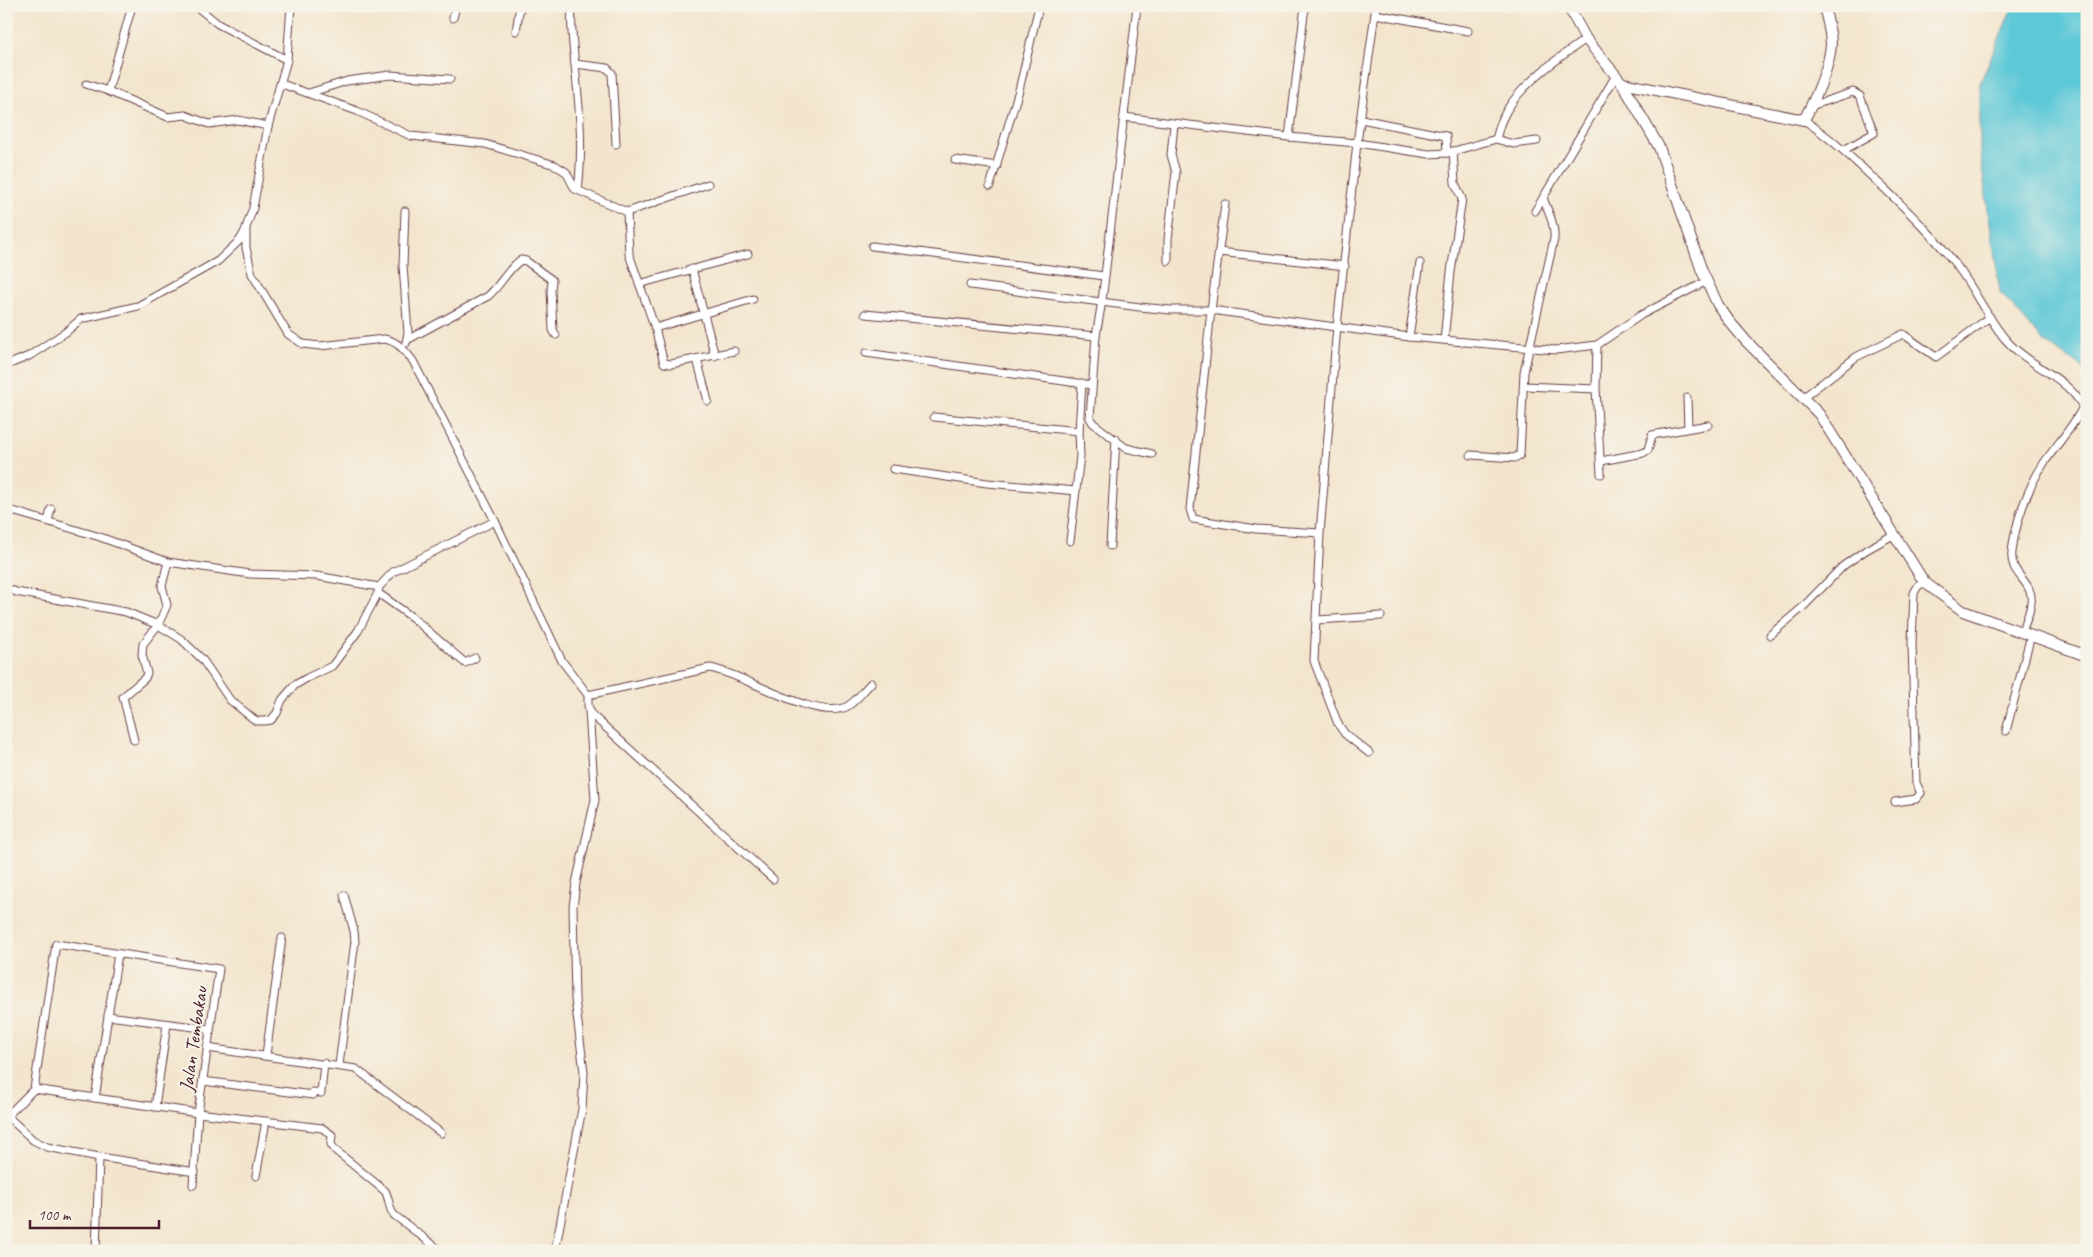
<svg xmlns="http://www.w3.org/2000/svg" width="2093" height="1257" font-family="Caveat,sans-serif">
  <style>
    .water { fill: #5dc8d7; stroke: #547481 }
    .lines { fill: none; stroke-linecap: round; stroke-linejoin: round }
    .street-casing { stroke: #633d43; stroke-width: 9 }
    .secondary-casing { stroke: #633d43; stroke-width: 12 }
    .street { stroke: #fff; stroke-width: 7 }
    .secondary { stroke: #fff; stroke-width: 10 }
    .labels { text-anchor: middle; stroke-width: 4; stroke-linejoin: round; paint-order: stroke }
    .street-label { font-size: 20px; fill: #4a1f2b; stroke: #f7f3e8 }
  </style>
  <rect width="100%" height="100%" fill="#f7f3e8"/>
  <filter id="ink" filterUnits="userSpaceOnUse"><feTurbulence type="fractalNoise" baseFrequency=".02" numOctaves="2"/><feDisplacementMap in="SourceGraphic" scale="10" xChannelSelector="R" yChannelSelector="G"/><feConvolveMatrix kernelMatrix="1 2 1 2 8 2 1 2 1" color-interpolation-filters="sRGB"/></filter>
  <filter id="wash" filterUnits="userSpaceOnUse"><feTurbulence type="fractalNoise" baseFrequency=".0096" numOctaves="4" result="noise"/><feDisplacementMap in="SourceGraphic" scale="20" xChannelSelector="R" yChannelSelector="G"/><feGaussianBlur stdDeviation="1.12" result="paint"/><feColorMatrix in="noise" values="0 0 0 0 0 0 0 0 0 0 0 0 0 0 0 0 0 1.4 0 .05"/><feComposite in="paint" operator="in"/></filter>
  <g filter="url(#wash)">
    <rect width="100%" height="100%" fill="#f3e5cd"/>
    <path class="water" d="M2013,6h74v365l-44,-30 -43,-49 -20,-138v-71z"/>
  </g>
  <g filter="url(#ink)">
    <g class="lines">
      <g class="street-casing">
        <g id="street">
          <path d="M196,6l22,18 69,36"/>
          <path d="M291,6l-4,54 -19,66 -15,82 -7,20v20l6,26 36,60 15,10 17,2 64,-7c14,2 21,12 29,22l82,160 67,140 26,34v11l4,9 181,164"/>
          <path d="M572,6c-2,23 2,46 4,69 4,38 7,76 2,115"/>
          <path d="M1137,6l-35,295 -6,35 -6,82 3,5 33,25 26,6"/>
          <path d="M1375,14l93,17"/>
          <path d="M453,18l3,-12"/>
          <path d="M516,31l4,-25"/>
          <path d="M575,64l32,4 5,5 4,71"/>
          <path d="M86,84l22,7 60,26 17,-2 24,9 29,-4 30,6"/>
          <path d="M282,84l75,27 54,25 74,8 70,21 11,7 9,17 52,23 2,42 26,74 9,35 7,1 63,-13"/>
          <path d="M108,91l24,-85"/>
          <path d="M309,93l38,-12 43,-6 60,4"/>
          <path d="M1811,106l42,-14 7,4 14,37 -30,17"/>
          <path d="M1124,117l165,20 68,6 72,11 18,-1 49,-14 17,5 24,-3"/>
          <path d="M1361,119l85,17 1,17"/>
          <path d="M1804,120c30,20 55,45 81,69 27,26 55,53 77,84 15,22 27,47 44,67 22,26 61,36 77,67 -10,20 -26,37 -39,56 -16,24 -29,60 -32,89 -3,24 22,28 19,51 -1,10 -6,20 -9,29"/>
          <path d="M1289,137l16,-131"/>
          <path d="M1496,139c2,-6 3,-13 6,-19 13,-32 56,-62 84,-81"/>
          <path d="M955,160l42,6"/>
          <path d="M990,186l29,-96 20,-84"/>
          <path d="M1225,204l-14,106 -21,199 3,10 63,10 64,4"/>
          <path d="M405,211l-2,55 5,67 -2,10"/>
          <path d="M1535,211l8,-13"/>
          <path d="M627,212l81,-28"/>
          <path d="M872,246l232,30"/>
          <path d="M1219,252l126,14"/>
          <path d="M1168,261v-22l8,-67 -5,-17 3,-31"/>
          <path d="M692,269l23,87"/>
          <path d="M639,284l109,-30"/>
          <path d="M970,285l170,22 31,3h40l198,27 147,13 41,-5 44,-30 66,-34"/>
          <path d="M865,314l231,22"/>
          <path d="M655,328l98,-29"/>
          <path d="M1409,337l11,-74"/>
          <path d="M407,340l81,-44c12,-10 21,-29 33,-36l5,1 26,19 -1,11 2,39 3,5"/>
          <path d="M1444,340l7,-68 11,-73 -7,-16 -2,-32"/>
          <path d="M1597,345l-1,44 5,85"/>
          <path d="M866,353l226,32"/>
          <path d="M697,359l11,42"/>
          <path d="M6,363h6l17,-7 37,-24 15,-13 57,-13 80,-45 22,-21 5,-9"/>
          <path d="M1524,386l72,3"/>
          <path d="M1804,397l52,-40 47,-23 33,23 54,-40"/>
          <path d="M1687,398l1,30"/>
          <path d="M934,417l145,14 3,-48"/>
          <path d="M1471,455l43,3 6,-3 4,-83 30,-133c1,-16 -6,-27 -11,-41l72,-121"/>
          <path d="M1601,461l42,-8 5,-3 4,-15 56,-10"/>
          <path d="M893,469l94,14 89,8"/>
          <path d="M6,509l94,28 68,25 82,12 67,2 62,11"/>
          <path d="M48,521l3,-12"/>
          <path d="M1070,541l10,-85 -1,-25"/>
          <path d="M1110,546l6,-107"/>
          <path d="M6,588l10,4 110,20 32,13 23,14 21,20 28,41 26,21h9l6,-1 6,-7 5,-13 13,-15 12,-7 25,-12 26,-35 20,-38 1,-6 14,-15 102,-51"/>
          <path d="M378,593l35,25 52,45 10,-5"/>
          <path d="M1317,620l64,-4"/>
          <path d="M1770,635l32,-27 41,-42 23,-16 29,-16"/>
          <path d="M588,695l122,-27c35,6 104,53 136,39 10,-5 17,-16 25,-24"/>
          <path d="M2006,731l25,-96"/>
          <path d="M134,740l-11,-43 22,-19 2,-5 -5,-18 1,-11 15,-19 9,-20 -5,-19 6,-24"/>
          <path d="M1369,753l-24,-19 -7,-10 -24,-63 6,-128 17,-207 20,-183 19,-137"/>
          <path d="M1895,802l21,-3 5,-6 -5,-10 -4,-140 2,-50 4,-7 6,-4"/>
          <path d="M108,1016l102,13"/>
          <path d="M207,1048l149,21 85,64"/>
          <path d="M266,1055l16,-117"/>
          <path d="M339,1065l16,-124 -1,-10 -10,-36"/>
          <path d="M203,1081l110,14v-3l8,1 3,-30"/>
          <path d="M34,1089l22,-145 163,25 -21,144 -5,72"/>
          <path d="M95,1098l23,-144"/>
          <path d="M155,1107l12,-83"/>
          <path d="M7,1116l26,24 14,7 52,10 96,15"/>
          <path d="M6,1117l28,-28 164,24 124,15 10,7 -1,9 4,6 50,41c5,8 3,17 9,24l47,36"/>
          <path d="M256,1176l10,-55"/>
          <path d="M96,1251l3,-94"/>
          <path d="M555,1251l27,-142 2,-37 -9,-73 -2,-92 3,-24 19,-83 -6,-89"/>
        </g>
      </g>
      <g class="secondary-casing">
        <g id="secondary">
          <path d="M1568,6l18,33 36,44 37,64 43,124 16,34 11,16 17,20 73,73 105,168 39,29 124,45"/>
          <path d="M1622,83l182,37c11,-21 25,-51 27,-75 0,-13 -4,-26 -7,-39"/>
        </g>
      </g>
      <use href="#street" class="street"/>
      <use href="#secondary" class="secondary"/>
    </g>
  </g>
  <g class="labels">
    <g class="street-label">
      <text transform="translate(193 1039) rotate(-82)" y="7">Jalan Tembakau</text>
    </g>
  </g>
  <rect width="2093" height="1257" fill="none" stroke="#f7f3e8" stroke-width="25"/>
  <path d="M30 1220v8h129v-8" fill="none" stroke="#4a1f2b" stroke-width="2.5"/>
  <text x="38" y="1220" font-size="15" fill="#4a1f2b" stroke="#f7f3e8" stroke-width="4" paint-order="stroke">100 m</text>
</svg>
